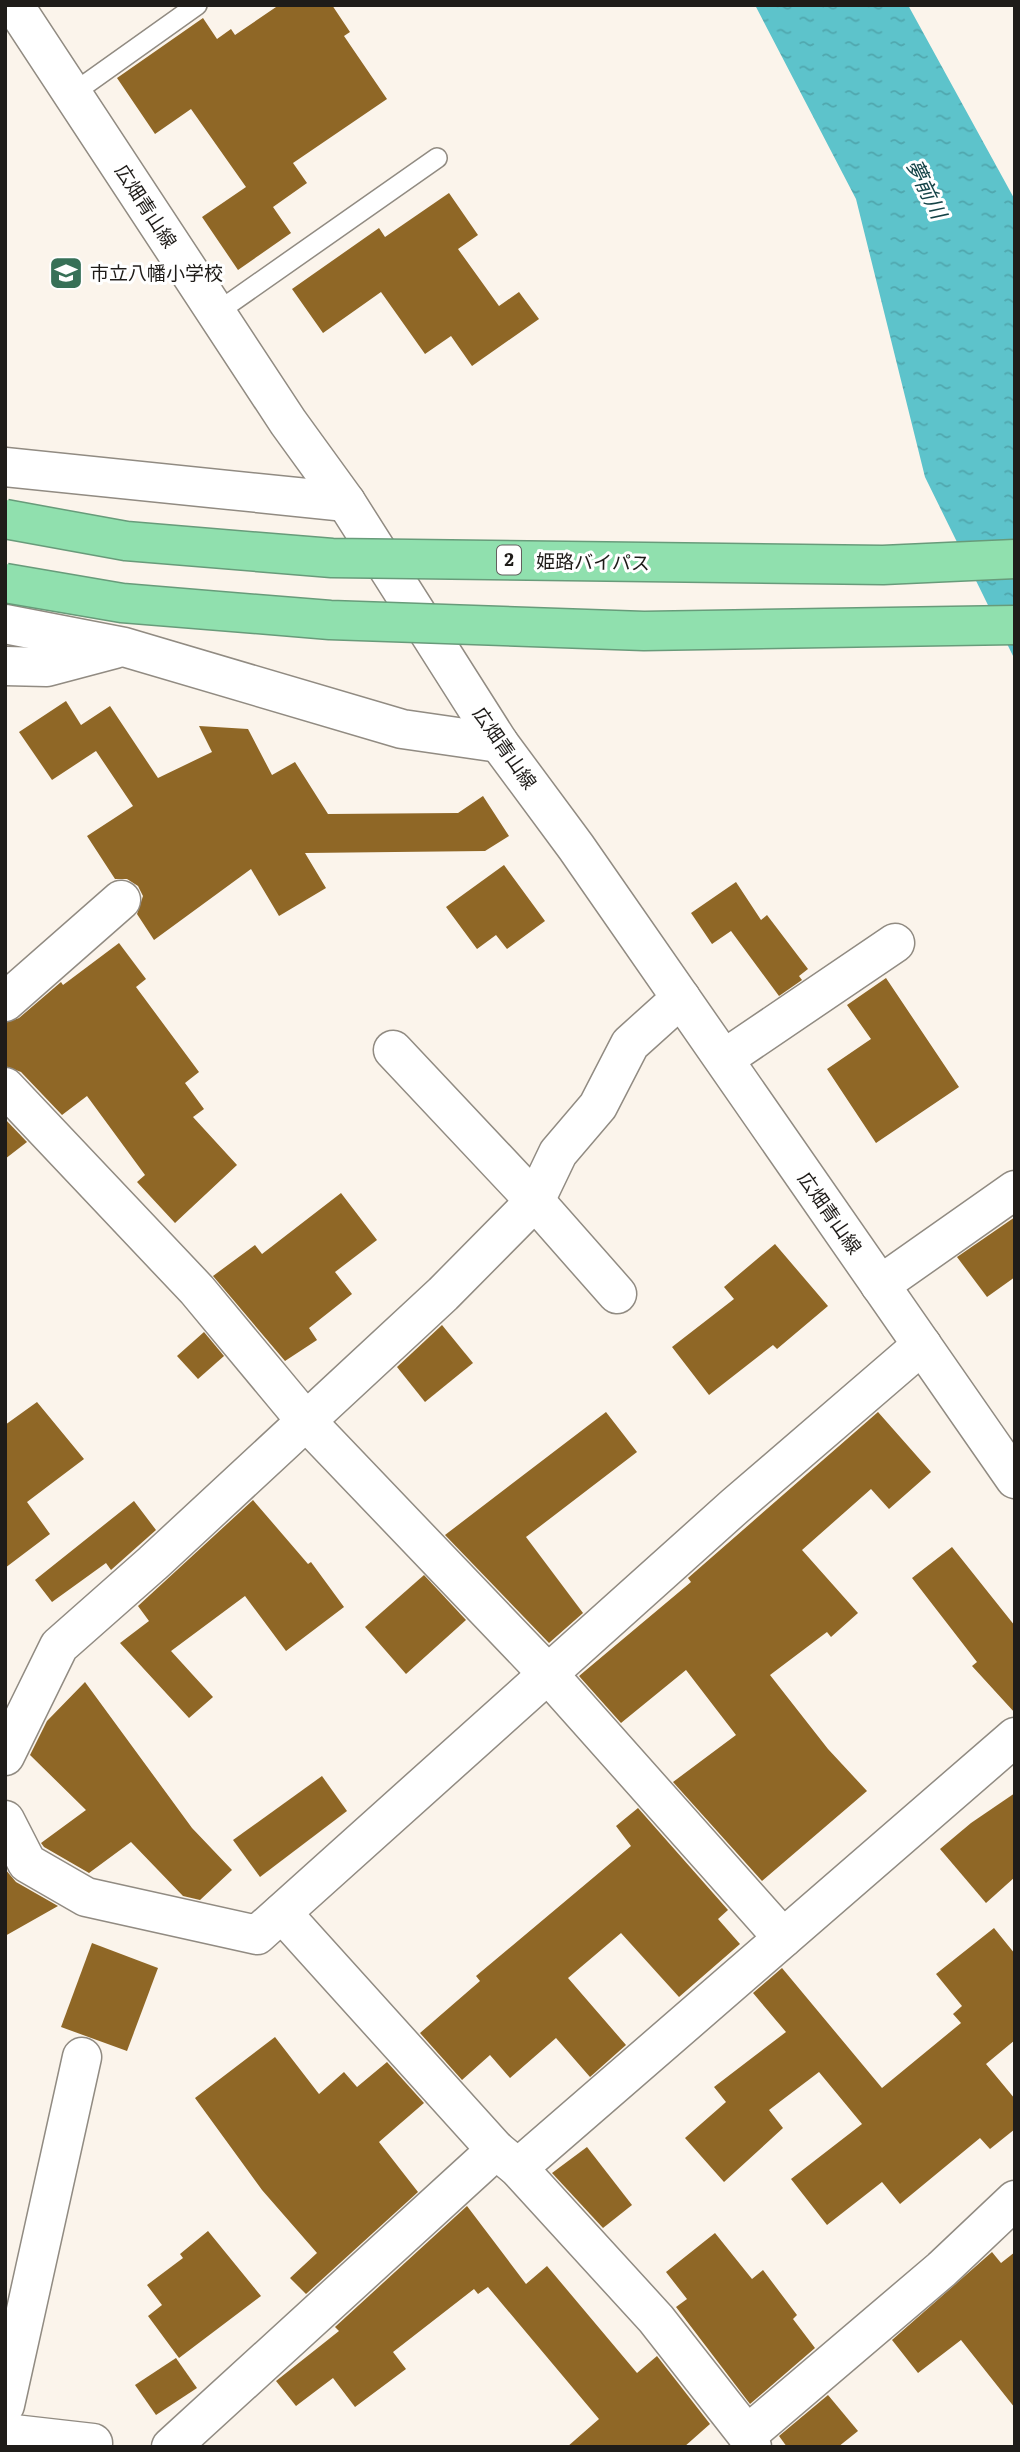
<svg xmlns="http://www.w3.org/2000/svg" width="1020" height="2452" font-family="Literata,'Noto Sans JP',serif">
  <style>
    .water { fill: url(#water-ripples) }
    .building { fill: #8f6726 }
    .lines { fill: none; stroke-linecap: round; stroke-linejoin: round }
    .lane-casing { stroke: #918b82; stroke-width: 22 }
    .street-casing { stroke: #918b82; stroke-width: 41 }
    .secondary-casing { stroke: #918b82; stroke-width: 41 }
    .lane { stroke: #fff; stroke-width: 19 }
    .street { stroke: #fff; stroke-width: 38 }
    .secondary { stroke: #fff; stroke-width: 38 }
    .highway-bridge-casing { stroke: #689b7a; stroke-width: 41; stroke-linecap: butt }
    .highway-bridge { stroke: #90e0ae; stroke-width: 38 }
    .labels { text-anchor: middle; stroke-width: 6; stroke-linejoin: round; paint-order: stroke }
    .shield { fill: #fff; stroke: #62605e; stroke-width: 2 }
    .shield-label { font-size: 18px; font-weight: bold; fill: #1f1c19 }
    .street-label { font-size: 19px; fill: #1f1c19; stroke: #fff }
    .poi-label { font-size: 19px; fill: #1f1c19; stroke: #fff; text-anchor: start }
    .water-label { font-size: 21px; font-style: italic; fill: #144347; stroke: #fff }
  </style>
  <defs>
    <pattern id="water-ripples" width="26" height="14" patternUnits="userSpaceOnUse" patternTransform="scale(1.75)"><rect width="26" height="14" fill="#5dc3cb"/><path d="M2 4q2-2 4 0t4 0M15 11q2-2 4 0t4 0" fill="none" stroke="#50a7ae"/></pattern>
  </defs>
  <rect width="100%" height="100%" fill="#fbf4eb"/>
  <path class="water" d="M755,5h153l107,195v460l-90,-183 -69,-278z"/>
  <g class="building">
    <path d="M279,5h53l18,27 -6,4 43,63 -94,64 14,20 -34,24 18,26 -53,37 -36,-53 44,-30 -55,-78 -36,25 -38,-56 86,-60 14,21 14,-10 4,6z"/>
    <path d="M449,193l29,42 -20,14 41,57 20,-14 20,27 -67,47 -21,-30 -26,18 -44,-62 -58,41 -31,-44 87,-61 6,9z"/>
    <path d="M66,701l15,24 29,-19 48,72 54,-26 -13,-26 49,3 24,46 23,-13 33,52 130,-1 25,-17 26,40 -24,15 -180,2 21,35 -47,28 -28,-47 -97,71 -17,-26 6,-18 -5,-10 -11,-7h-12l-28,-43 46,-30 -37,-55 -44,29 -33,-48z"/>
    <path d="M504,865l41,56 -38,28 -11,-14 -19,14 -31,-42z"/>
    <path d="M736,882l25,38 6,-5 41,54 -9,7 3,4 -23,16 -48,-65 -19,13 -21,-31z"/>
    <path d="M119,943l27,36 -10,8 63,85 -14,11 19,26 -11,8 44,48 -62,58 -38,-41 8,-7 -58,-79 -25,19 -41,-43 -16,-6v-43l14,-5 42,-36 2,3z"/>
    <path d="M886,978l73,109 -83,56 -49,-74 44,-30 -24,-34z"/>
    <path d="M5,1119l22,23 -22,17z"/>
    <path d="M341,1193l36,47 -42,32 17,22 -43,34 8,12 -32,21 -72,-85 42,-31 7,9z"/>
    <path d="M1015,1217v60l-28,20 -30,-40z"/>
    <path d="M775,1244l53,62 -51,43 -4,-4 -64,50 -37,-48 62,-48 -10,-12z"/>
    <path d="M442,1325l31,38 -48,39 -28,-35z"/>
    <path d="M204,1332l20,24 -26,23 -21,-23z"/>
    <path d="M37,1402l47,57 -57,43 23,32 -45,34v-143z"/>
    <path d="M606,1412l31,40 -111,85 57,76 -34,30 -104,-108z"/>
    <path d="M878,1412l53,60 -42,37 -18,-20 -69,61 56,63 -27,24 -4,-5 -57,43 58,74 39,42 -105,90 -89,-99 63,-47 -50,-65 -65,53 -42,-47 112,-94 -3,-4z"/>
    <path d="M253,1500l55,64 3,-2 33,45 -58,44 -41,-55 -74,55 42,46 -24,21 -69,-75 29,-22 -11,-15z"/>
    <path d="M134,1501l22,29 -45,40 -5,-7 -54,39 -17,-22z"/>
    <path d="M952,1547l63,79v87l-43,-47 5,-4 -65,-84z"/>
    <path d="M424,1575l42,45 -60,54 -41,-47z"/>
    <path d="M85,1682l107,146 40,42 -32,30 -17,-4 -52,-54 -42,31 -45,-26 -3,-4 45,-33 -56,-55 17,-34z"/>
    <path d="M322,1776l25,35 -87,66 -27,-37z"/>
    <path d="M1015,1793v84l-29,26 -46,-54 31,-26z"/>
    <path d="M638,1808l90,102 -10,9 22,25 -61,53 -58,-64 -53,45 58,67 -36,32 -34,-39 -46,40 -20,-23 -28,25 -42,-47 60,-52 -4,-5 155,-130 -15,-20z"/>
    <path d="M5,1869l11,13 42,24 -53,30z"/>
    <path d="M994,1928l21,26v86l-29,24 29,35v30l-25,20 -10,-11 -80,66 -18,-22 -55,43 -36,-46 71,-55 -43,-52 -50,38 14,18 -59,54 -39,-44 41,-36 -12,-15 72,-55 -33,-39 29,-25 100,120 79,-65 -8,-9 9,-8 -26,-32z"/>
    <path d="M92,1943l66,25 -31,83 -66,-24z"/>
    <path d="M275,2037l44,57 25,-22 13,15 30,-25 37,41 -45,39 39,50 -112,102 -16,-16 27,-25 -55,-63 -67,-92z"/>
    <path d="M587,2147l45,58 -29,23 -51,-55z"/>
    <path d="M467,2206l59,78 21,-18 90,107 20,-17 53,68 -26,23h-117l32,-28 -111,-132 -10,7 -4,-5 -81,63 13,17 -51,38 -22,-29 -37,28 -20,-25 63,-50 -4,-4z"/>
    <path d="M208,2231l53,65 -82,62 -31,-42 14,-11 -15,-20 36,-27 -3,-4z"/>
    <path d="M715,2233l37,46 11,-9 34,45 -4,4 22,29 -65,56 -74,-97 11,-8 -21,-27z"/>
    <path d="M992,2252l9,11 14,-11v156l-54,-68 -43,33 -26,-33z"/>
    <path d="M176,2358l21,30 -41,27 -21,-30z"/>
    <path d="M828,2395l30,36 -20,16h-51l-8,-11z"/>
  </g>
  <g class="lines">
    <g class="lane-casing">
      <g id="lane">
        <path d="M72,94l125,-89"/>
        <path d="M216,313l221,-155"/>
      </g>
    </g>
    <g class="street-casing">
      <g id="street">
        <path d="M5,467l341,35"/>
        <path d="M5,624l119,23 278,82 97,14"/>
        <path d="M5,666l42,1 68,-18"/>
        <path d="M5,1002l116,-102"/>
        <path d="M393,1050l142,151 82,93"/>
        <path d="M724,1059l171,-116"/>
        <path d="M5,1087l192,203 109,131 242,253 235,264"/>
        <path d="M880,1285l135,-95"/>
        <path d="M5,1756l54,-110 94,-83 290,-269 92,-93 23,-48 40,-47 32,-62 51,-46"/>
        <path d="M5,1820l22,43 59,34 171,38 478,-429 187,-161"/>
        <path d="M282,1913l214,237 22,18 138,151 91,116 5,12"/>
        <path d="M518,2168l497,-431"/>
        <path d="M5,2405l77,-348"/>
        <path d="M5,2433l88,10"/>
        <path d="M747,2435l195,-166 73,-69"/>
        <path d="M171,2447l325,-297"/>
      </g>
    </g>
    <g class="secondary-casing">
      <path id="secondary" d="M14,5l274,417 58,80 153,241 77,104 439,632"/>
    </g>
    <use href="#lane" class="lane"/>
    <use href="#street" class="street"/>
    <use href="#secondary" class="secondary"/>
    <g class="highway-bridge-casing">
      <g id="highway-bridge">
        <path d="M5,519l121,22 206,17 551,7 132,-6"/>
        <path d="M5,583l117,20 208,17 314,11 371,-6"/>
      </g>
    </g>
    <use href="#highway-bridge" class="highway-bridge"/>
  </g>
  <defs>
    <g id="school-square" transform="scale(1.75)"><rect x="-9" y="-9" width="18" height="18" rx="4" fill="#377057" stroke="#fff"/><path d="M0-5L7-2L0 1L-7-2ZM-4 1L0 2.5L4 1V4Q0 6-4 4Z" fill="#fff"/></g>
  </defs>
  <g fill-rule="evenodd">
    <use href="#school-square" x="66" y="273"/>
  </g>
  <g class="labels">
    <rect class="shield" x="497" y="545.5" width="24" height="29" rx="5"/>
    <g class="shield-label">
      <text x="509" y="566">2</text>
    </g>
    <g class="street-label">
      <text transform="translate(146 206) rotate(57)" y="7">広畑青山線</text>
      <text transform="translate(593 562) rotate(1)" y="7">姫路バイパス</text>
      <text transform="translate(505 748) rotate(55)" y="7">広畑青山線</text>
      <text transform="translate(830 1213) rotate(55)" y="7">広畑青山線</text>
    </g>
    <g class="poi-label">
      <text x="90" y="280">市立八幡小学校</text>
    </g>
    <g class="water-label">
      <text transform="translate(926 189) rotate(64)" y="7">夢前川</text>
    </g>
  </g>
  <rect width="1020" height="2452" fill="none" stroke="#1f1c19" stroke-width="14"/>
</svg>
